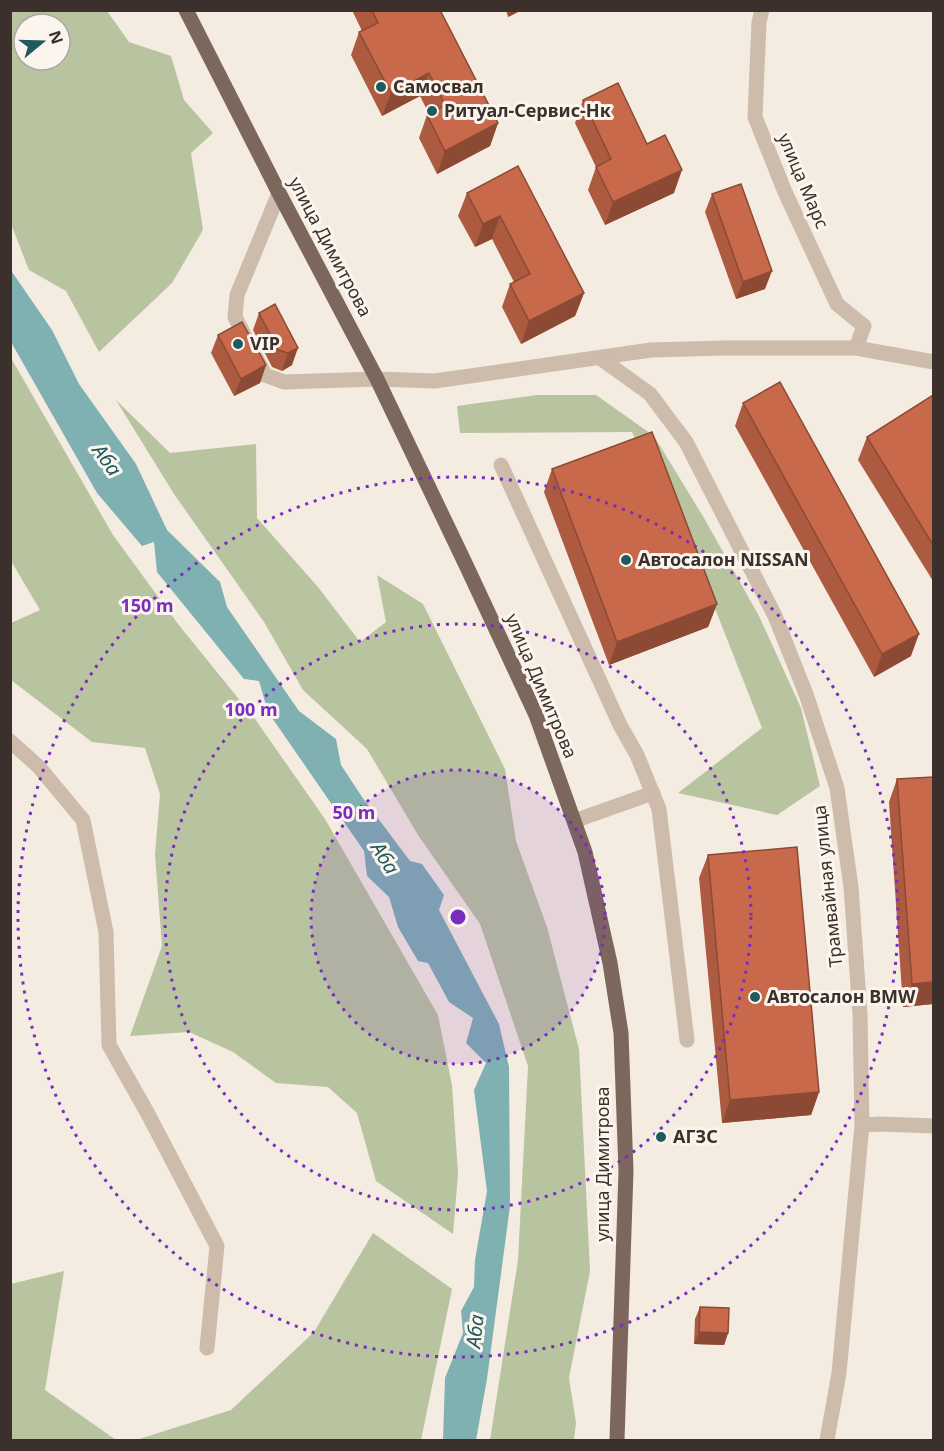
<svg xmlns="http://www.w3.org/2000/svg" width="944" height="1451" font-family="'Noto Sans',sans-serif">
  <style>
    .green { fill: #b8c4a0; fill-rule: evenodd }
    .water { fill: #7fb0b2 }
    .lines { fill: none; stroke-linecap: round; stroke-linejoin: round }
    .minor { stroke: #cdbbac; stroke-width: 15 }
    .major { stroke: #7d675c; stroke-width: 15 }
    .wall { fill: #ac5a40 }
    .shaded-wall { fill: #8c4a34 }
    .building { fill: #c8694b; stroke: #8c4a34; stroke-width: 1.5 }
    .ring { fill: none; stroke: #7b2cbf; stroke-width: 3; stroke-dasharray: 3 6 }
    .poi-dot { fill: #1f5a5e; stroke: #fbf5ee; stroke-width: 2 }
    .labels { text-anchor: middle; stroke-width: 6; stroke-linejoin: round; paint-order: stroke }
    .poi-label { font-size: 18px; font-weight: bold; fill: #3b302b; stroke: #fbf5ee; text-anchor: start }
    .street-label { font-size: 18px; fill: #3b302b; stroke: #fbf5ee }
    .water-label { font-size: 20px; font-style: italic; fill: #1f5a5e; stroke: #fbf5ee }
    .centre { fill: #7b2cbf; stroke: #fbf5ee; stroke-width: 3 }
    .ring-label { font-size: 18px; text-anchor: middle; font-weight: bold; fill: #7b2cbf; stroke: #fbf5ee; stroke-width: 6; stroke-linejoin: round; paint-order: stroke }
  </style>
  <rect width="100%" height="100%" fill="#f4ebe1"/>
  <g class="green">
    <path d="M11,10l96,1 22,31 42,14 13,44 29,33 -22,20 12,77 -31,53 -73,69 -33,-61 -37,-21 -18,-46zM24,24h36v36h-36z"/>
    <path d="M11,358l102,177 65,89 77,95 70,100 113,196 14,70 6,89 -5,60 -77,-53 -19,-68 -29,-26 -52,-4 -43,-31 -44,-20 -59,4 32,-90 -7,-92 5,-60 -15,-46 -53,-6 -81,-62v-57l29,-13 -29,-49z"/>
    <path d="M537,395h59l58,41 50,82 55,98 42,92 19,78 -43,29 -99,-22 84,-65 -46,-117 -84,-179 -172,1 -3,-27z"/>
    <path d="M116,400l54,53 86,-9 1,74 61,69 42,55 26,-20 -9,-47 46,29 82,165 11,72 31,86 32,122 11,222 -21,107 7,45 -2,17h-84l28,-180 10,-194 -48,-142 -62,-89 -51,-86 -64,-59 -39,-68 -90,-128z"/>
    <path d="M373,1233l79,56 -31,151h-285l95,-30 83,-78z"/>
    <path d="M64,1271l-19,119 71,50h-105v-156z"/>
  </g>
  <path class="water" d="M10,269l42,61 27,54 57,80 31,66 53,52 7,25 72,104 37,28 5,26 21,32 48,64 12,3 22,31 -5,15 60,114 10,43 1,139 -23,173 -11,61h-33l2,-62 18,-45 -2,-22 13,-24 1,-27 12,-69 -13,-101 12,-27 -20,-20 7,-25 -24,-16 -21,-39 -10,-2 -20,-34 -9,-30 -22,-21 -3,-25 -96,-139 -9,-31 -15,-2 -87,-107 -3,-30 -12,4 -45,-53 -86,-151z"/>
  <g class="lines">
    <g class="minor">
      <path d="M762,10l-3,12 -4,95 30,75 52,112 27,22 -8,22"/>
      <path d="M279,193l-42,102 -2,22 30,58 19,7 93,-3 58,2 216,-31 72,-2h133l78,14"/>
      <path d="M600,358l50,36 36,48 89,174 31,78 31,94 14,99 9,127 2,111 -23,248 -12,67"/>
      <path d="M501,465l119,260 17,30 22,54 28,231"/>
      <path d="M10,741l28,25 45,54 23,112 3,113 39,69 69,132 -10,102"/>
      <path d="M574,821l79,-28"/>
      <path d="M862,1125l19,-1 53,2"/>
    </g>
    <path class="major" d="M186,10l93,183 98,186 89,186 70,150 49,137 25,111 11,70 5,138 -9,269"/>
  </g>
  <g class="wall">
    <path d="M352,10h88l58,113 -8,23 -53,28 -18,-36 8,-23 2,-1 -9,-18 -38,20 -31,-61 8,-23 3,-1z"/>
    <path d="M506,10h16l-14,7z"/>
    <path d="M583,100l64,44 27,49 -69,32 -17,-35 8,-23 -21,-44z"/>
    <path d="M518,166l66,127 -9,23 -54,28 -19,-37 8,-23 4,-2 -22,-43 -17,8 -17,-31 9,-23z"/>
    <path d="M712,194l53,95 -29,10 -31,-87z"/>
    <path d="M275,304l17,61 -10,6 -10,-4 -19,-37 6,-17z"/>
    <path d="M218,335l48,30 -6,18 -26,13 -23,-43z"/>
    <path d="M933,395v186l-75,-121 9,-23z"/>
    <path d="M743,403l168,253 -37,21 -139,-251z"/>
    <path d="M552,469l165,135 -9,23 -99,38 -65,-173z"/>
    <path d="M897,779l36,3v222l-30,3 -14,-205z"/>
    <path d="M708,855l111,237 -8,23 -89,8 -23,-245z"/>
    <path d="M700,1307l28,26 -4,12 -30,-1 1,-25z"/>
  </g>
  <g class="shaded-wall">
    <path d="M511,10h11l-14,7z"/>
    <path d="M429,73l-9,23 -38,20 9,-23z"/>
    <path d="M498,123l-8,23 -53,28 8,-23z"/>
    <path d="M682,170l-8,23 -69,32 8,-23z"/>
    <path d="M500,216l-8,23 -17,8 8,-23z"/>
    <path d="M772,271l-7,18 -29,10 7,-17z"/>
    <path d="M584,293l-9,23 -54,28 8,-23z"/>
    <path d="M298,348l-6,17 -10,6 6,-18z"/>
    <path d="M266,365l-6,18 -26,13 7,-17z"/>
    <path d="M717,604l-9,23 -99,38 8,-23z"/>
    <path d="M919,634l-8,22 -37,21 8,-23z"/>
    <path d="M933,982v22l-30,3 9,-23z"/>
    <path d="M819,1092l-8,23 -89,8 8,-23z"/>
    <path d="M699,1332l29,1 -4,12 -30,-1z"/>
  </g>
  <g class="building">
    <path d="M372,10h68l58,113 -53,28 -18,-36 18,-10 -16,-32 -38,20 -32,-61 19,-9z"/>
    <path d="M618,83l29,61 18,-9 17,35 -69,32 -17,-35 15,-8 -28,-59z"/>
    <path d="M518,166l66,127 -55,28 -19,-37 20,-10 -30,-58 -17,8 -16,-31z"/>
    <path d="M741,184l31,87 -29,11 -31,-88z"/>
    <path d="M275,304l23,44 -10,5 -10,-3 -19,-37z"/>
    <path d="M242,322l24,43 -25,14 -23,-44z"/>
    <path d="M780,382l139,252 -37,20 -139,-251z"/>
    <path d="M933,395v150l-66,-108z"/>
    <path d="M652,432l65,172 -100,38 -65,-173z"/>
    <path d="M933,777v205l-21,2 -15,-205z"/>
    <path d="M797,847l22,245 -89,8 -22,-245z"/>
    <path d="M700,1307l29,1 -1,25 -29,-1z"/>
  </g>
  <circle cx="458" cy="917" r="147" fill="#7b2cbf" fill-opacity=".12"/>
  <g class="ring">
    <circle cx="458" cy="917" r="147"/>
    <circle cx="458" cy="917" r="293"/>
    <circle cx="458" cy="917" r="440"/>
  </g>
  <g class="poi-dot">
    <circle cx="381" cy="87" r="6"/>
    <circle cx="432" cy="111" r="6"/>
    <circle cx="238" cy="344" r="6"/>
    <circle cx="626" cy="560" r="6"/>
    <circle cx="755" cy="997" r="6"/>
    <circle cx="661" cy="1137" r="6"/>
  </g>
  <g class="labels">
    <g class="poi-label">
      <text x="393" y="93">Самосвал</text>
      <text x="444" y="117">Ритуал-Сервис-Нк</text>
      <text x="250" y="350">VIP</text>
      <text x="638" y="566">Автосалон NISSAN</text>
      <text x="767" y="1003">Автосалон BMW</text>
      <text x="673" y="1143">АГЗС</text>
    </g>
    <g class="street-label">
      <text transform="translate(803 181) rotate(67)" y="6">улица Марс</text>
      <text transform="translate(330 247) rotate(62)" y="6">улица Димитрова</text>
      <text transform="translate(541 686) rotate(67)" y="6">улица Димитрова</text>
      <text transform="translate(828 886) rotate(-96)" y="6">Трамвайная улица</text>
      <text transform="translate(603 1164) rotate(-90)" y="6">улица Димитрова</text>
    </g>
    <g class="water-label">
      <text transform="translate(107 460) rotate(54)" y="7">Аба</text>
      <text transform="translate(385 858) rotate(58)" y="7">Аба</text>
      <text transform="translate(475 1331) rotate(-83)" y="7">Аба</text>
    </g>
  </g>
  <circle cx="458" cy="917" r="9" class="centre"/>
  <g class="ring-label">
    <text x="147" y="612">150 m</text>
    <text x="251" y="716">100 m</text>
    <text x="354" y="819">50 m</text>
  </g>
  <rect width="944" height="1451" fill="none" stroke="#3b302b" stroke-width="24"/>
  <g transform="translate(42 42) rotate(71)"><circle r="28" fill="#fbf5ee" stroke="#aea6a0" stroke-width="1.5"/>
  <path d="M0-4.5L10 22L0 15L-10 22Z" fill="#1f5a5e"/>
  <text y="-9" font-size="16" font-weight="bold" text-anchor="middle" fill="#3b302b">N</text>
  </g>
</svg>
